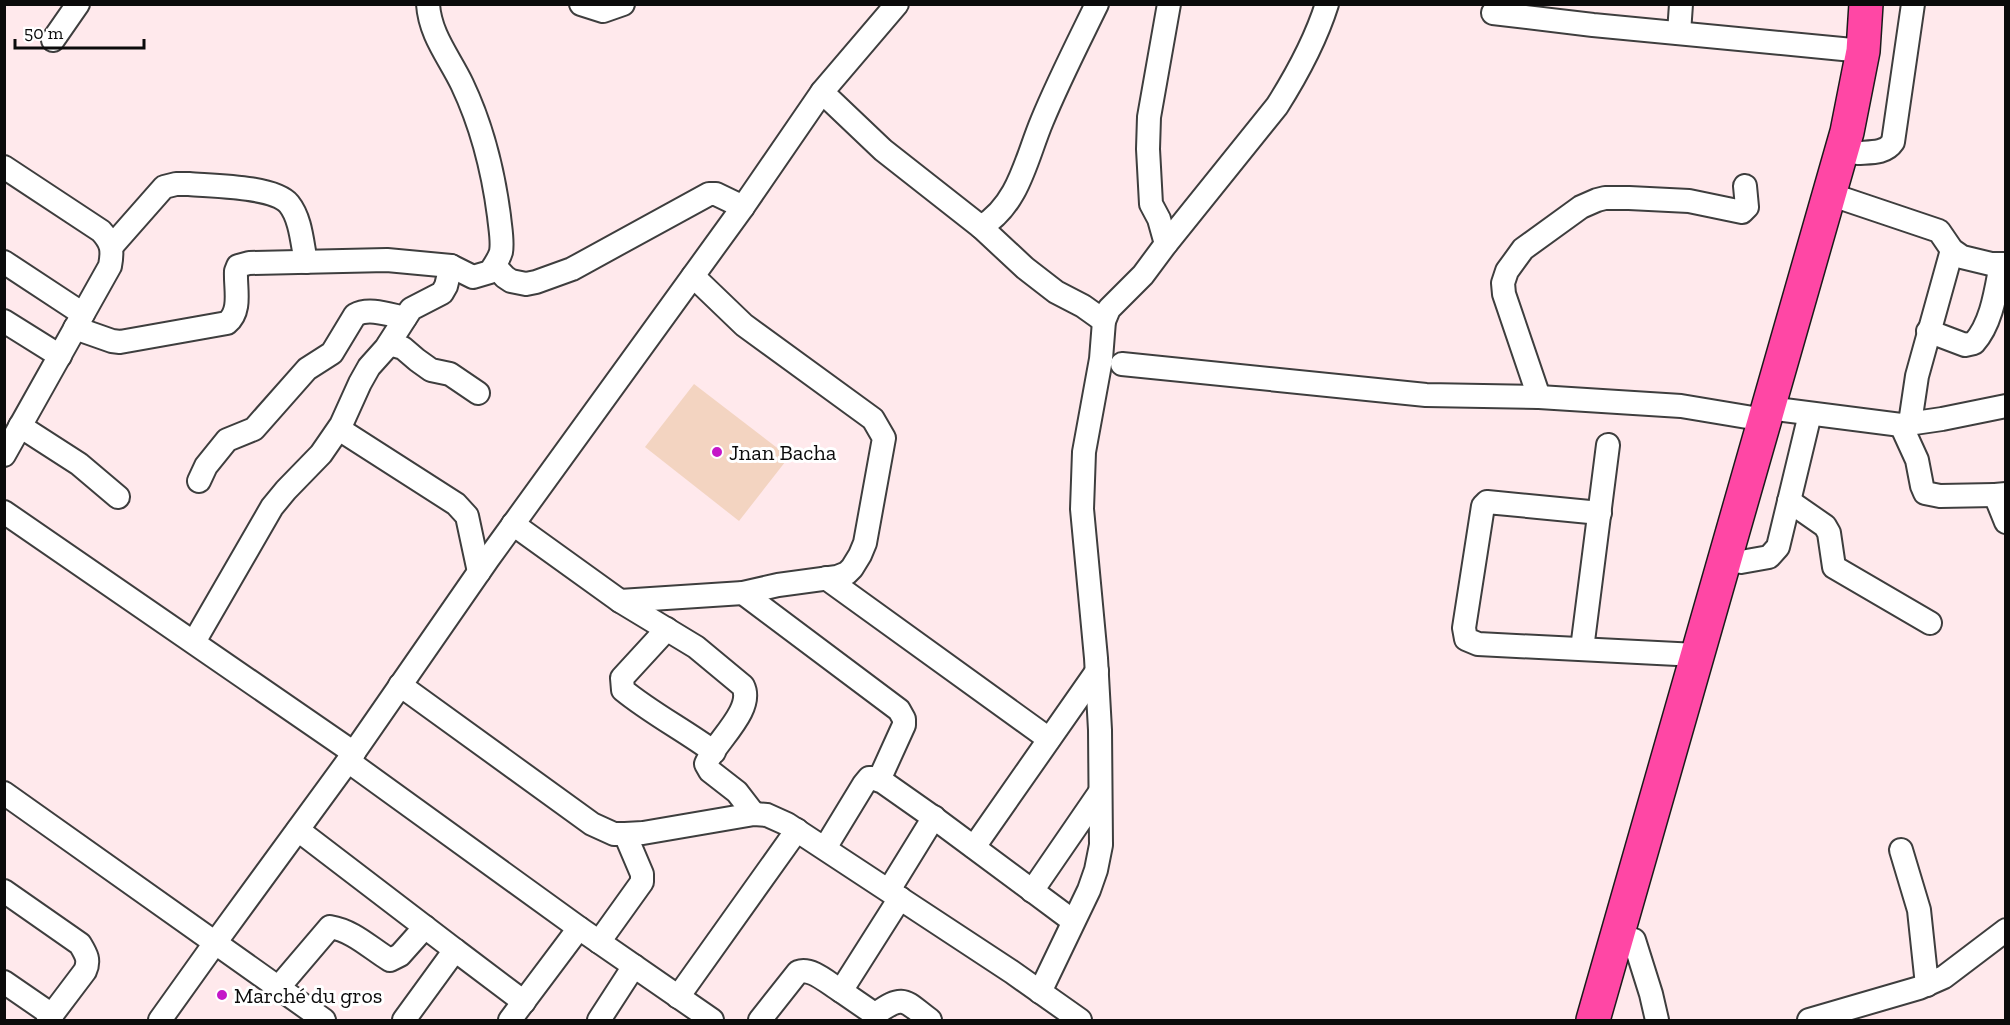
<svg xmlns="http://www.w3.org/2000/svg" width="2010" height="1025" font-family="'Zilla Slab',serif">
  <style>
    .pitch { fill: #f3d4c1 }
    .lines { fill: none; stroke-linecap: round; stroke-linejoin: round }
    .minor-casing { stroke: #3e3e3e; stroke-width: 26 }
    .highway-casing { stroke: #1c1c1c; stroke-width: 36 }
    .minor { stroke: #fff; stroke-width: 22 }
    .highway { stroke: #ff47a5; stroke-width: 33 }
    .poi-dot { fill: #c516c8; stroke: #fff; stroke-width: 2 }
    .labels { text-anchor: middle; stroke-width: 6; stroke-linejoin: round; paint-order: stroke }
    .poi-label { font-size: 22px; fill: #0b0b0b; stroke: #fff; text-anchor: start }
  </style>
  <rect width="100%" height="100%" fill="#ffe9ec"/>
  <path class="pitch" d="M694,384l95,73 -50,64 -94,-74z"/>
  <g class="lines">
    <g class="minor-casing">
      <g id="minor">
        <path d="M581,4l22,7 20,-7"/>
        <path d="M1493,13l100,12 270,26"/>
        <path d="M1679,33l2,-29"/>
        <path d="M53,40l25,-36"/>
        <path d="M822,92l61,58 98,77 44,41 31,24 27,14 21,15"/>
        <path d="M1857,153c13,-1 28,1 36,-11l20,-138"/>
        <path d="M4,167l97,64c11,12 12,19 9,35l-106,189"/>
        <path d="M1844,199l95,32 13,19 10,7 29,7h15"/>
        <path d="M981,227c38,-23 45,-68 61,-106 16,-39 36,-78 55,-117"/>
        <path d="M1166,244l-7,-25 -8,-15 -3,-55 1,-32 20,-113"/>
        <path d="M112,246l52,-59 12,-3h13c23,2 85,2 100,20 12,15 13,39 17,58"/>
        <path d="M4,262l79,52"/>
        <path d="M495,266l10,11 6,4 15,3 10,-2 36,-13 137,-75h7l27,13"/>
        <path d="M4,321l56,35"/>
        <path d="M75,328l37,13 8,1 107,-19c15,-12 8,-35 9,-52l2,-5 11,-3 138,-3 64,6 22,11 17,-5c4,-6 9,-13 11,-20 2,-11 -1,-25 -2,-36 -6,-46 -17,-90 -37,-132 -13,-27 -32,-49 -34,-80"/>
        <path d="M1928,331l37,14 9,-2c18,-20 22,-53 27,-79"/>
        <path d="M389,344l14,4 14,12 14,10 19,4 28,19"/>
        <path d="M1122,364l304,31 113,2 142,9 84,14"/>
        <path d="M1539,397l-35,-103 -1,-11 4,-12 16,-22 58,-42 16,-7 8,-2h24l60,3 53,11 5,-5 -2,-21"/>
        <path d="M1784,410l117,15 41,-6 64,-13"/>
        <path d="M1910,423l7,-47 35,-126"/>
        <path d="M1901,425l16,35 5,26 3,7 15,3 55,-1"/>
        <path d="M20,426l59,38 39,33"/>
        <path d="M339,429l117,75 11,12 12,56"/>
        <path d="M199,481l7,-15 21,-26 27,-11 53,-60 25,-16 23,-38c14,-8 35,0 50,3"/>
        <path d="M2006,494l-11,1 11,27"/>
        <path d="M1789,501l36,25 4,7 5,34 96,56"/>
        <path d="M4,512l350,241"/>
        <path d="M1600,513l-113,-11 -4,4 -19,122 2,11 12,5 219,11"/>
        <path d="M513,524l107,77 76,46 47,39c12,24 -29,57 -37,78l4,7 27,21 17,22"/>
        <path d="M1741,562l28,-5 9,-10 32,-133"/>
        <path d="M826,578l223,161"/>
        <path d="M743,593l156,117 5,9v6l-25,55"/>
        <path d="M620,601l123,-8 35,-8 59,-8 10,-4 5,-5 8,-13 5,-12 19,-105 -11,-19 -129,-94 -51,-49"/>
        <path d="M667,629l-45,49 1,12c28,23 61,40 91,62"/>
        <path d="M194,642l78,-135 14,-17 35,-36 20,-29 19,-42 9,-16 17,-19 25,-39 31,-16 4,-7 5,-20"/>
        <path d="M1582,649l26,-204"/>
        <path d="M400,685l192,139 22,10h11l18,-1 111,-19 13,1 20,9 225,148 68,48"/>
        <path d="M348,761l231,167 133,92"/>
        <path d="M4,793l320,227"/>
        <path d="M298,830l157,120"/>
        <path d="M974,847l123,-176"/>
        <path d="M825,848l39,-64 5,-6h3l11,4 54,38 136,101"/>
        <path d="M1901,850l18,60 8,75"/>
        <path d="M889,890l45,-73"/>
        <path d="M4,891l76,53c6,10 10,16 5,27l-37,49"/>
        <path d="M1032,891l68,-99"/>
        <path d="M1634,940l17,54 6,26"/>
        <path d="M599,942l43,-60v-8l-17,-40"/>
        <path d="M4,982l48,33"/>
        <path d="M278,988l52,-61c24,4 40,21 60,33l10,-5 25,-28"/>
        <path d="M841,991l32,22h4c28,-20 28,-11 53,7"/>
        <path d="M1040,992l49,-102 7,-20 5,-25 -1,-115 -4,-72 -14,-149 2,-57 17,-93 3,-38 5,-12 34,-34 23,-31 111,-138c19,-30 39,-67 50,-102"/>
        <path d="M678,997l119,-167"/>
        <path d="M160,1020l55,-77 133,-182 140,-202 255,-352 79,-115 75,-88"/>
        <path d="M404,1020l51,-70 69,52"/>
        <path d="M510,1020l69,-92"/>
        <path d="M599,1020l35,-54"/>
        <path d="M760,1020l38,-48c14,-5 31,12 43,19l59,-93"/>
        <path d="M1809,1020l110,-32 25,-11 62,-47"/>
      </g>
    </g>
    <g class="highway-casing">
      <path id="highway" d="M1593,1020l254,-888 16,-81 3,-47"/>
    </g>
    <use href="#minor" class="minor"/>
    <use href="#highway" class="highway"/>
  </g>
  <g class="poi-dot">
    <circle cx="717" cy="452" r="6"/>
    <circle cx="222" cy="995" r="6"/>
  </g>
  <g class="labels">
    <g class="poi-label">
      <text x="729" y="460">Jnan Bacha</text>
      <text x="234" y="1003">Marché du gros</text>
    </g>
  </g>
  <rect width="2010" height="1025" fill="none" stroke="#0b0b0b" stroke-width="12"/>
  <path d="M15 39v9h129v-9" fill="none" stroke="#0b0b0b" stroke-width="3"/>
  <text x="24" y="39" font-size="18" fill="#0b0b0b" stroke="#ffffff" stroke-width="4.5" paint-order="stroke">50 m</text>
</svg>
